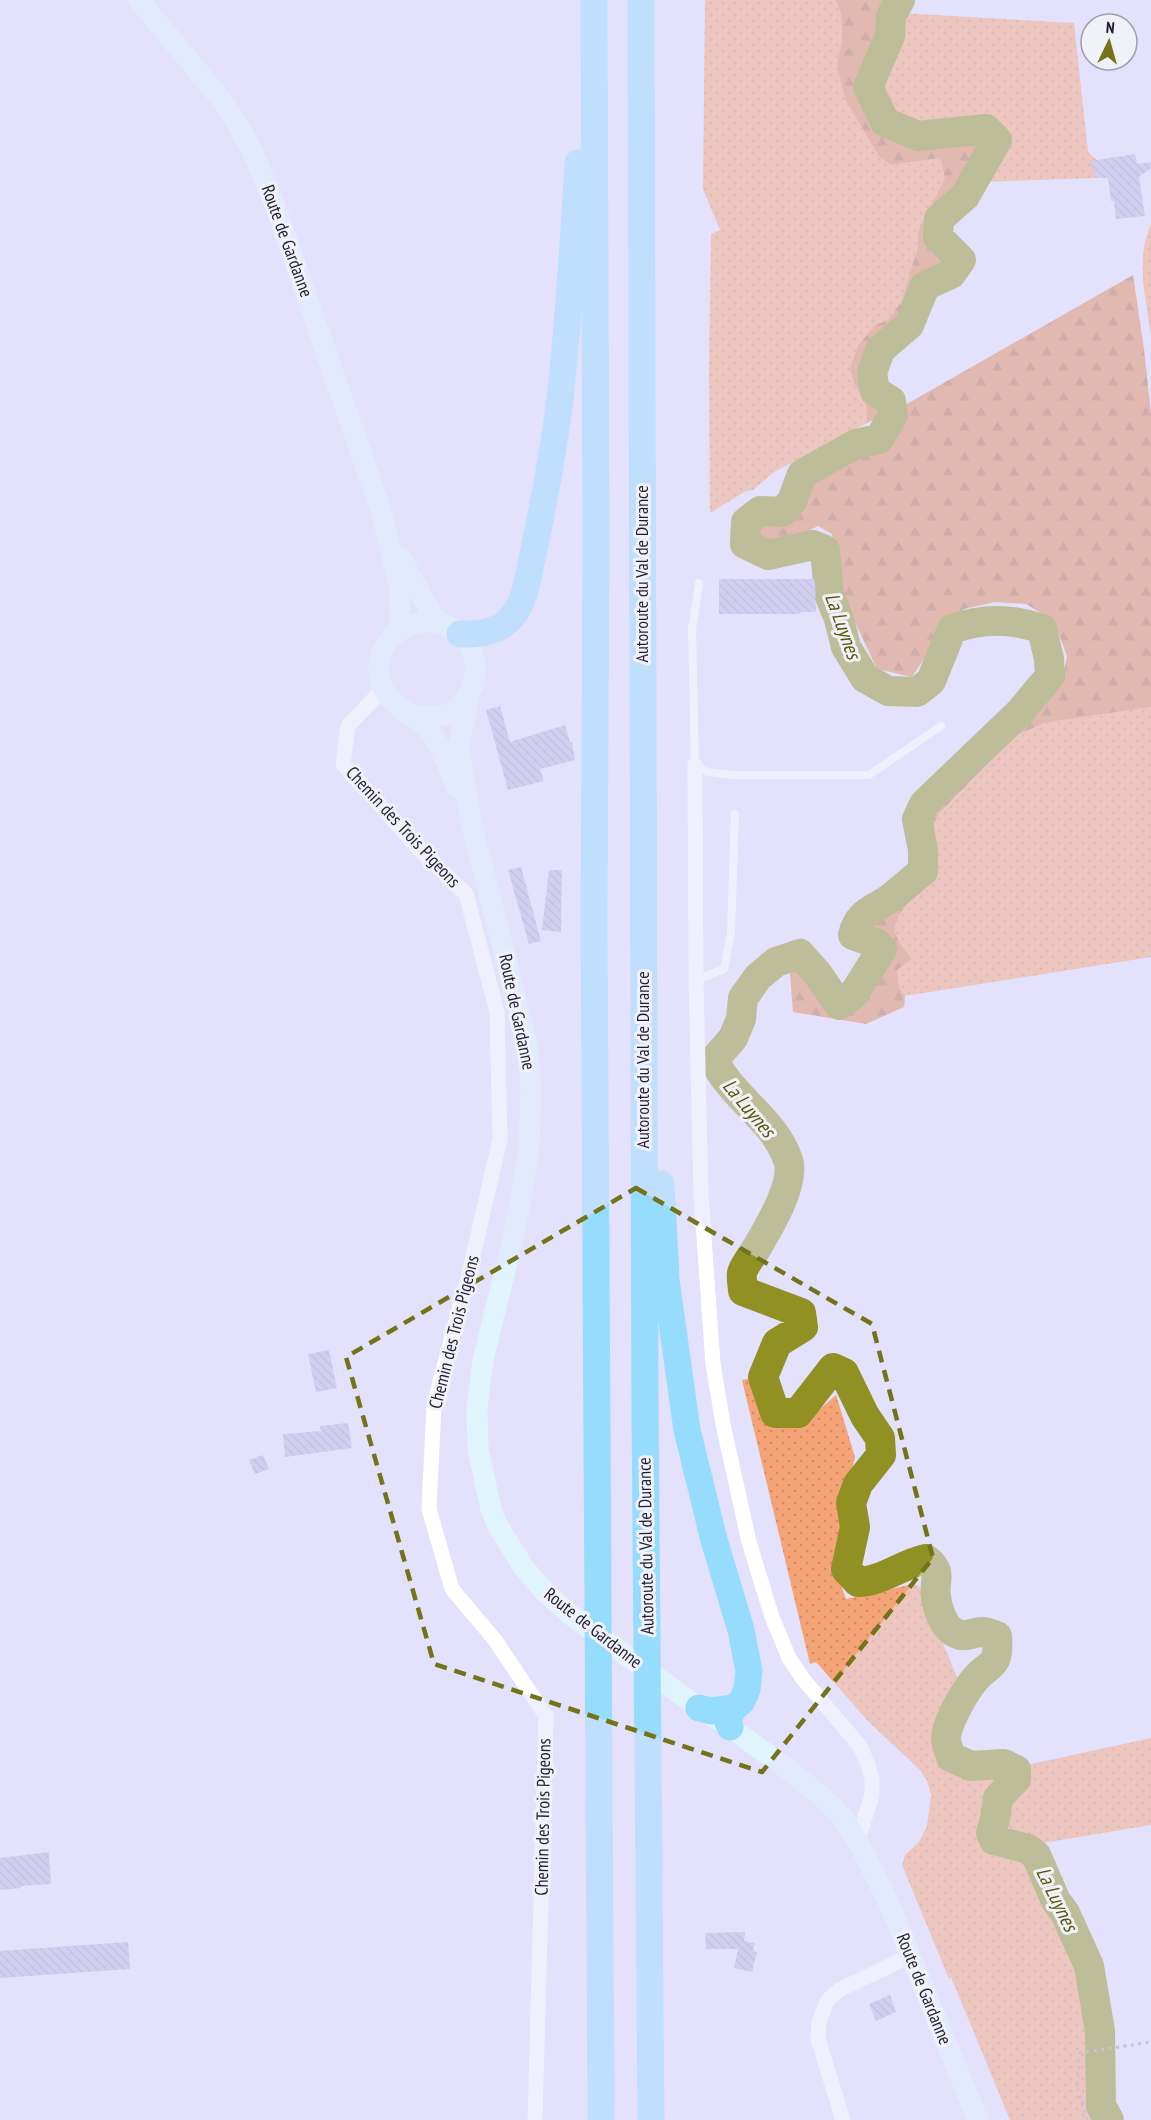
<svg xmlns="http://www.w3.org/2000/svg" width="1151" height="2120" font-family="'PT Sans Narrow',sans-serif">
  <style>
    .grass { fill: url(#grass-dots) }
    .forest { fill: url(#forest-firs) }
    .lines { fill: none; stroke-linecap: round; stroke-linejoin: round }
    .river { stroke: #909023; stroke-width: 30 }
    .building { fill: url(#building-back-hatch) }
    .path { stroke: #a19fb5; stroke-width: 3; stroke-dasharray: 3 4.5; stroke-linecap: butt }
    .service { stroke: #fff; stroke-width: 8 }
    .minor { stroke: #fff; stroke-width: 15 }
    .secondary { stroke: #e0f4fe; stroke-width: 21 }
    .motorway { stroke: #96dcfd; stroke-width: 27 }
    .marked { fill: none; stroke: #747318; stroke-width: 4.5; stroke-dasharray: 12 8; stroke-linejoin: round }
    .labels { text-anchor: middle; stroke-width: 6; stroke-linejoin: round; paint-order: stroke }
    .street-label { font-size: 18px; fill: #211f2f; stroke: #f1f1f9 }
    .water-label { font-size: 20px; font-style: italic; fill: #575605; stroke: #f1f1f9 }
  </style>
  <defs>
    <pattern id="grass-dots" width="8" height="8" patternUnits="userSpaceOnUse" patternTransform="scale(1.5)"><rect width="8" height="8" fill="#f5a477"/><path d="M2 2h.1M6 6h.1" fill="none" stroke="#d28d67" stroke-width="1.8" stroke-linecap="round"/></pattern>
    <pattern id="forest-firs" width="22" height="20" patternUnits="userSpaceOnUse" patternTransform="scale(1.5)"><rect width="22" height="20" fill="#de8756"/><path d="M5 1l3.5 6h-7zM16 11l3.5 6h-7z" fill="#b46e48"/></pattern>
    <pattern id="building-back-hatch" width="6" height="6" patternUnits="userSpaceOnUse" patternTransform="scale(1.5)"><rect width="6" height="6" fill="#bbb7e0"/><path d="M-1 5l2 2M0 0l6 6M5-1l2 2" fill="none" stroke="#a09dc0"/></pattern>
  </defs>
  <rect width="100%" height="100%" fill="#e3e1fb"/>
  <g class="grass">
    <path d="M705,0h130l6,13 1,27 -5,24 54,101 49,-7 5,20 -26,51 -2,21 -16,52 -13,18 -13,6 -21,57 13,25v15l-93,49 -21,18 -7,1 -36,22 -1,-143 2,-136 9,-4 -17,-41z"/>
    <path d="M900,13l174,10 14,129 12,11 -5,15 -117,4 24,-39 -1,-8c-5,-5 -12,-12 -19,-13 -29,-6 -56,18 -82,-2l-6,1c-33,-32 -16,-44 -3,-81 4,-9 4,-18 9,-27z"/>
    <path d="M1151,224v112c-5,-38 -16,-76 0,-112z"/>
    <path d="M1151,707v250l-246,39 -6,-9 -2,-17 14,-11c-6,-9 -17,-21 -16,-32 2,-16 25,-36 32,-51 8,-16 3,-33 7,-50 1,-4 4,-9 6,-12l74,-77 30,-14z"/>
    <path d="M759,1377c1,16 7,35 20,45 5,4 13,4 20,5l37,-32 19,62 -11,47 -10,60 12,35 68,-15 6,3 38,93 -12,17 -11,38 5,21 6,1c15,20 41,10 62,12l5,6 -18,22c0,16 -13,32 -4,46l30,8 10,6 20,46 11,13 22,47 11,59 3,28 -2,25 1,25 6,20h-93l-59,-143 -2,2 -47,-114 3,-10 14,-13 8,-16 4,-31 -4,-14 -7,-11 -52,-49 -52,-59 -6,2 -68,-284z"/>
    <path d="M1151,1738v87l-120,20 -28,-5 -8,-5v-5l5,-12 -2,-14 22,-26 -3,-11z"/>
  </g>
  <g class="forest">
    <path d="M835,0h60l-8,15 -6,30 -19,41c1,9 7,18 12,26 10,16 32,28 52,28 15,0 60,-18 65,2l-28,49 -24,21 -5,17 -1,9 6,11 17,9v3c-9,16 -24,11 -34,23 -9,11 -12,25 -18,38 -3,5 -9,8 -14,12 -20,15 -23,27 -21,53l2,5 19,12 -1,8 -22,11v-15l-13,-25 -4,-15 8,-22 17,-21 13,-5 13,-18 16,-52 2,-21 26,-51 -5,-20 -49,7 -12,-9 -34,-57 -8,-35 5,-24 -1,-27z"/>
    <path d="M1133,275l11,74 7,64v294l-107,16 -30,14 -74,76c-2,4 -5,9 -6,13 -3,14 1,28 -3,42 -6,20 -34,42 -36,59 -1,11 10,23 17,32l-15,11 2,17 6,9 -1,11 -38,17 -73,-12 -4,-50 6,-3h5l17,20 14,22 5,5 9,3 8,-5 35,-60 -5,-6 -23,-5 -2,-4v-3l13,-11 36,-22 19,-24c8,-19 -13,-40 -2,-58l72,-66 14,-16 51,-44 6,-29 -13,-35 -28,-17 -31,-2 -31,7 -20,19 -32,49 -35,-8 -31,-66 -14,-69 -14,-8 -18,9 -27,9 -20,-4 -3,-5 1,-11 11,-8 16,1 14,-4 5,-7 3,-18 6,-11 45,-25 21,-5 8,-4 17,-22 1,-12z"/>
  </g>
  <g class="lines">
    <path class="river" d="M900,0l-9,16 -1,20 -22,51 17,35 33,14 68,-7 11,11 -32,56 -26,23 -1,18 23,23 -10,14 -26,12 -16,39 -29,25 -8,23 3,18 16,10 2,14 -14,24 -23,5 -54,30 -10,27 -10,11 -22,-1 -14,11 -1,22 23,11 45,-10 12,5 4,44 10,25 7,28 19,31 23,13 29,1 14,-11 21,-52c31,-11 59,-11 90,0l7,30 1,17 -30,36 -96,92 -7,15 6,31v21c-10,8 -20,17 -30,25 -17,14 -34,14 -40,39l23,8 6,6 -29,46 -14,10 -22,-32 -17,-19 -24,8 -18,15 -15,21 -2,21 -8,19 -19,22c18,38 60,59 74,100 8,23 -20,69 -32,89 -4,7 -12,16 -14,24 -1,5 1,13 1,18l58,22 2,14 -26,16 -14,34 12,36h23l35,-45 11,5 21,43 15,22 1,17 -23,29 -7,19 4,24 -9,42 12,13c22,0 45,-18 68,-23 18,14 7,21 10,38 1,10 7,28 16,34 13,9 19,1 31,1 4,0 10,3 14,4 3,36 -10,25 -25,47 -9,12 -26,41 -26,56 0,6 4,13 5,18l20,9 33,-2 12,6v9l-18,19 -3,21 -4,14 3,7 34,9 8,6 20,46 9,12 24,53 11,65 1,75 8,14"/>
  </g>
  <g class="building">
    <path d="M1135,154l2,10 14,-2v6l-12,9 6,39 -29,3 -2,-18h-3l-3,-23h-13l-4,-17z"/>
    <path d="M719,579h96l1,33h-16l-1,2h-80z"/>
    <path d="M500,706l10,36 55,-17 5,17h2l3,18 -35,9 4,12 -36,9 -22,-80z"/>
    <path d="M521,867l20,74 -12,3 -21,-74z"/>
    <path d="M549,870h13l-1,62 -19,-2z"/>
    <path d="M329,1350l8,38 -21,4 -8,-38z"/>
    <path d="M348,1423l4,25 -67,9 -2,-23 38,-3 -1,-5z"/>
    <path d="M263,1455l6,14 -14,5 -6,-14z"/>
    <path d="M49,1852l2,32 -30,2v2l-21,2v-32z"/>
    <path d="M745,1932l-1,9 11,2 -2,8 4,1 -5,20 -18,-4 4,-19h-32l-1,-16z"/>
    <path d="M128,1942l2,27 -130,9v-27z"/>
    <path d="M890,1995l6,17 -20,9 -7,-17z"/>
  </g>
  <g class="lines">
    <path class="path" d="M1087,2120l-10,-34 3,-33 71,-11"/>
    <g class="service">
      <path d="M699,583l-7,46 3,136 13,7 23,3h138l72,-49"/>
      <path d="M696,980l28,-11 7,-37 4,-118"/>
    </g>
    <g class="minor">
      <path d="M383,689l-35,37 -5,38 76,85 47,45 31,118 3,127 -29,126 -37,140 -5,104 23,80 43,51 51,76 -11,404"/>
      <path d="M695,765l1,215 5,215 12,169 10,60 26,118 23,75 17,41 14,21 56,66 9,19 4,16v15l-15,47"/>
      <path d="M843,2120l-25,-81 1,-17 4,-11 5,-11 11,-10 71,-34"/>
    </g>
    <g class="secondary">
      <path d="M139,0l86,104 26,44 25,60 105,303 18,73 1,45"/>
      <path d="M401,557l11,22 25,43"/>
      <path d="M469,695l-10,51 12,76 56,221 4,44 -2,61 -7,44 -10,50 -29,118 -6,48 1,41 13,60 7,17 26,42 21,24 23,21 131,95 31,19 64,47 35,29 14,15 20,33 25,50 90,219"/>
      <path d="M407,713c11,3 20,5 32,3 32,-6 46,-46 29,-73 -26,-40 -94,-19 -89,31 4,31 28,35 47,53 13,12 24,44 31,61"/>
    </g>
    <g class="motorway">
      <path d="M594,0l2,540 -2,383 7,1197"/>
      <path d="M641,0l4,1409 6,711"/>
      <path d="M460,634c35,1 54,-8 65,-43 14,-63 27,-128 35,-192 9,-79 13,-157 18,-236"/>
      <path d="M661,1184l5,96 21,150 27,110 27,90 8,41 -2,18 -5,12 -8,7 -7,12 3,7"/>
      <path d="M699,1708l12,3 23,-3"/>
    </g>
  </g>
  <path d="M0 0H1151V2120H0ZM636,1188l236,136 61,234 -171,214 -328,-108 -88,-307z" fill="#e3e1fb" fill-opacity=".55" fill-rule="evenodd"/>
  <path class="marked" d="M636,1188l236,136 61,234 -171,214 -328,-108 -88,-307z"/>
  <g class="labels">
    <g class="street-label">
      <text transform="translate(287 241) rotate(70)" y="6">Route de Gardanne</text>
      <text transform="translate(642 574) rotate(-90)" y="6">Autoroute du Val de Durance</text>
      <text transform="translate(403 827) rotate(47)" y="6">Chemin des Trois Pigeons</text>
      <text transform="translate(517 1012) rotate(78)" y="6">Route de Gardanne</text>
      <text transform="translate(643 1060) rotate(-90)" y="6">Autoroute du Val de Durance</text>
      <text transform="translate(454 1332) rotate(-76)" y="6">Chemin des Trois Pigeons</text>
      <text transform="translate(646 1546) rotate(-91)" y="6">Autoroute du Val de Durance</text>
      <text transform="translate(593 1628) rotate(38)" y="6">Route de Gardanne</text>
      <text transform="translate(543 1817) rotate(-89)" y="6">Chemin des Trois Pigeons</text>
      <text transform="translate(924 1989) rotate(68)" y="6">Route de Gardanne</text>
    </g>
    <g class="water-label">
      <text transform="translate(843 626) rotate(70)" y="7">La Luynes</text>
      <text transform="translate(749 1108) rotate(50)" y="7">La Luynes</text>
      <text transform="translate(1057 1899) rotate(64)" y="7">La Luynes</text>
    </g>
  </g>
  <g transform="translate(1109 42) rotate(5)"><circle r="28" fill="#f1f1f9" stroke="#9e9da8" stroke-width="1.5"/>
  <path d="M0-4.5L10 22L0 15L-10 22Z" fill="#747318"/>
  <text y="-9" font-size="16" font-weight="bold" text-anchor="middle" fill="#211f2f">N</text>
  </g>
</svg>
